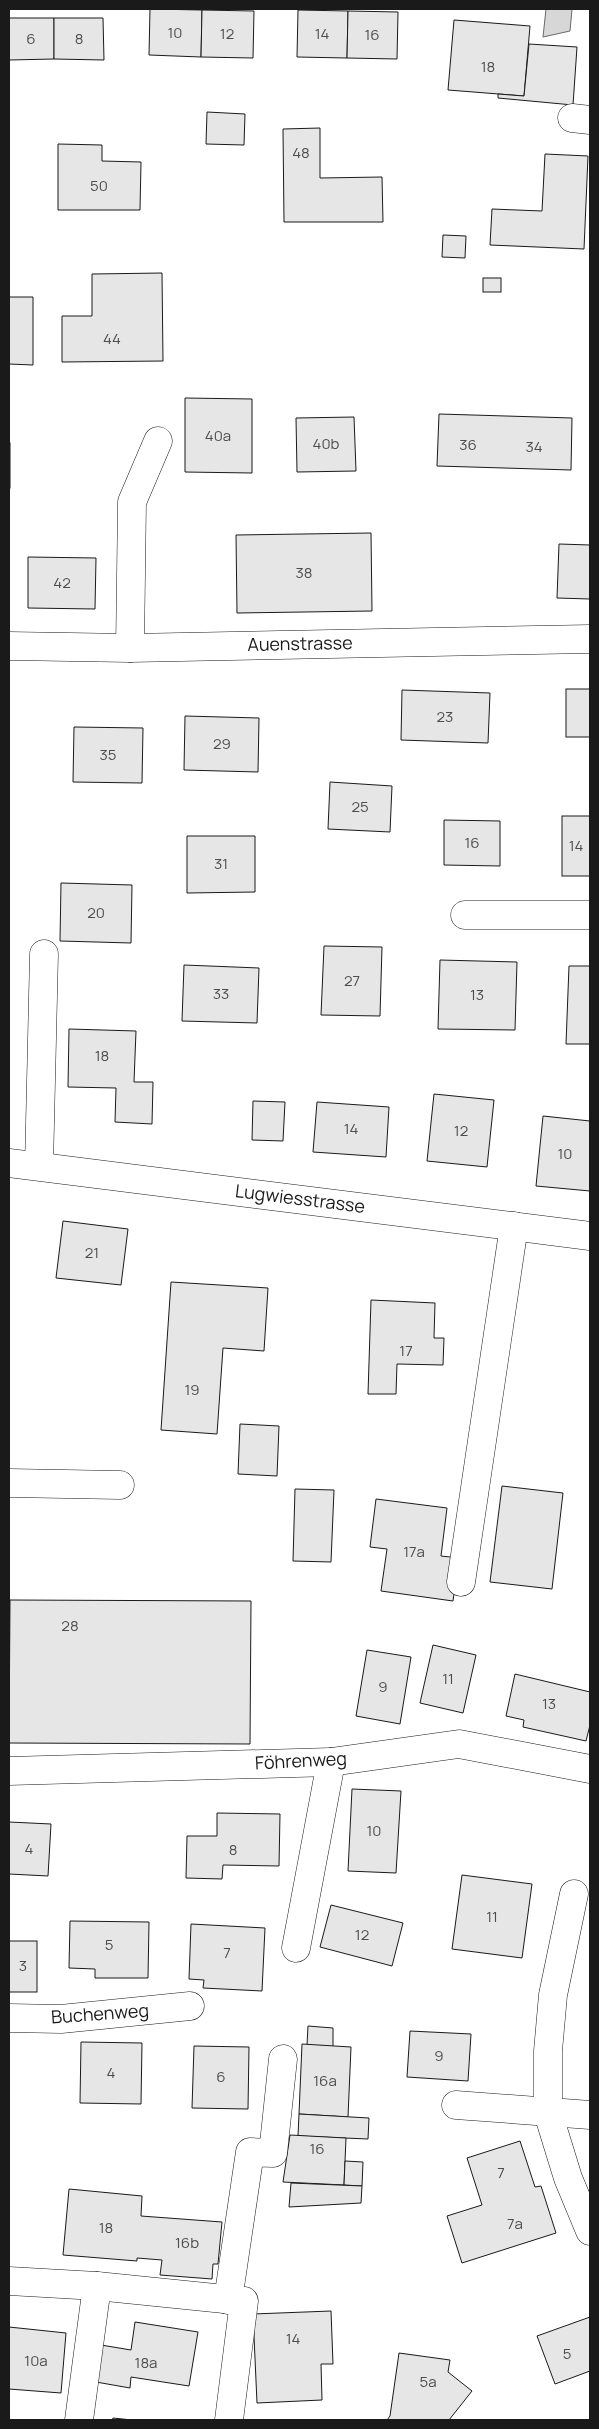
<svg xmlns="http://www.w3.org/2000/svg" width="599" height="2429" font-family="Manrope,sans-serif">
  <style>
    .water { fill: #d7d7d7; stroke: #6a6a6a }
    .building { fill: #e6e6e6; stroke: #1a1a1a }
    .lines { fill: none; stroke-linecap: round; stroke-linejoin: round }
    .minor-casing { stroke: #1a1a1a; stroke-width: 29 }
    .minor { stroke: #fff; stroke-width: 28 }
    .labels { text-anchor: middle; stroke-width: 4; stroke-linejoin: round; paint-order: stroke }
    .number-label { font-size: 15px; fill: #4d4d4d }
    .street-label { font-size: 18px; fill: #1a1a1a; stroke: #fff }
  </style>
  <rect width="100%" height="100%" fill="#fff"/>
  <path class="water" d="M546,9h26l-2,22 -27,6z"/>
  <g class="building">
    <path d="M150,9l52,1 -1,47 -52,-2z"/>
    <path d="M202,10l52,1 -1,47 -52,-1z"/>
    <path d="M298,10l50,1 -1,47 -50,-1z"/>
    <path d="M348,11l50,1 -1,47 -50,-1z"/>
    <path d="M9,18h45v41l-45,1z"/>
    <path d="M54,18h49l1,42 -50,-1z"/>
    <path d="M454,20l76,6 -6,70 -76,-6z"/>
    <path d="M529,44l48,3 -4,58 -75,-7v-4l26,2z"/>
    <path d="M207,112l38,2 -1,31 -38,-1z"/>
    <path d="M320,128v50l62,-1 1,45h-99l-1,-93z"/>
    <path d="M58,144l44,1v16l39,1 -1,48h-82z"/>
    <path d="M545,154l43,2 -4,93 -94,-4 2,-36 50,2z"/>
    <path d="M443,235l23,1 -1,22 -23,-1z"/>
    <path d="M162,273l1,88 -101,1v-46h30v-42z"/>
    <rect x="483" y="278" width="18" height="14"/>
    <path d="M9,297h24v68l-24,-1z"/>
    <path d="M185,398l67,1v74l-67,-1z"/>
    <path d="M439,414l133,4 -1,52 -134,-4z"/>
    <path d="M354,417l2,54 -59,1 -1,-54z"/>
    <rect x="9" y="443" width="1" height="45"/>
    <path d="M371,533l1,78 -135,2 -1,-78z"/>
    <path d="M559,544l31,1v54l-33,-1z"/>
    <path d="M28,557l68,1 -1,51 -67,-1z"/>
    <rect x="566" y="689" width="24" height="48"/>
    <path d="M402,690l88,3 -2,50 -87,-3z"/>
    <path d="M185,716l74,2 -1,54 -74,-2z"/>
    <path d="M74,727l69,1 -1,55 -69,-1z"/>
    <path d="M330,782l62,4 -2,46 -62,-3z"/>
    <rect x="562" y="816" width="28" height="60"/>
    <path d="M444,820l56,1v45l-56,-1z"/>
    <path d="M187,836h68v56l-68,1z"/>
    <path d="M61,883l71,2 -1,58 -71,-2z"/>
    <path d="M324,946l58,1 -2,69 -59,-1z"/>
    <path d="M440,960l77,2 -2,68 -77,-1z"/>
    <path d="M184,965l75,3 -2,55 -75,-2z"/>
    <path d="M569,966h21v78h-24z"/>
    <path d="M69,1029l67,2 -2,51h19l-1,42 -37,-2 1,-34 -48,-1z"/>
    <path d="M434,1094l60,6 -7,67 -60,-6z"/>
    <path d="M253,1101l32,1 -2,39 -31,-1z"/>
    <path d="M317,1102l72,5 -3,50 -73,-5z"/>
    <path d="M543,1116l47,5v70l-54,-5z"/>
    <path d="M63,1221l65,8 -7,56 -65,-7z"/>
    <path d="M171,1282l97,6 -4,63 -41,-3 -6,86 -56,-4z"/>
    <path d="M371,1300l64,3 -1,35h10l-1,27 -46,-1 -1,30h-28z"/>
    <path d="M240,1424l39,2 -2,50 -39,-2z"/>
    <path d="M502,1486l61,7 -11,96 -62,-7z"/>
    <path d="M295,1489l39,1 -3,72 -38,-1z"/>
    <path d="M376,1499l71,9 -6,48 18,2 -6,43 -72,-10 6,-42 -17,-2z"/>
    <path d="M10,1600l241,1 -1,143 -241,-1z"/>
    <path d="M433,1645l43,10 -13,58 -43,-10z"/>
    <path d="M367,1650l44,7 -11,67 -44,-8z"/>
    <path d="M515,1674l75,18v33l-4,16 -63,-14 1,-7 -18,-4z"/>
    <path d="M352,1789l49,2 -5,82 -48,-2z"/>
    <path d="M217,1813l63,1 -1,52 -56,-1 -1,14 -36,-1 1,-42h30z"/>
    <path d="M9,1822l42,2 -3,52 -39,-2z"/>
    <path d="M462,1875l70,9 -10,74 -70,-9z"/>
    <path d="M331,1905l72,18 -11,43 -72,-19z"/>
    <path d="M70,1921l79,1 -1,56h-53v-9l-26,-1z"/>
    <path d="M191,1924l74,4 -3,63 -59,-3 1,-8 -15,-1z"/>
    <rect x="9" y="1941" width="28" height="51"/>
    <path d="M308,2026l25,2v19l-26,-2z"/>
    <path d="M410,2031l61,3 -3,47 -61,-4z"/>
    <path d="M81,2042l61,1 -1,61 -61,-1z"/>
    <path d="M302,2044l49,3 -3,70 -49,-3z"/>
    <path d="M194,2046l55,1 -1,62 -56,-1z"/>
    <path d="M299,2114l70,4 -1,21 -70,-3z"/>
    <path d="M290,2135l56,3 -2,47 -61,-3z"/>
    <path d="M520,2141l15,46 6,-1 15,47 -94,30 -15,-47 35,-11 -15,-47z"/>
    <path d="M345,2161l18,1 -1,24 -18,-1z"/>
    <path d="M291,2183l71,3 -1,17 -72,4z"/>
    <path d="M69,2189l73,7 -1,20 81,6 -4,42h-5l-1,15 -52,-4 2,-15 -25,-2v3l-74,-6z"/>
    <path d="M331,2311l2,53h-12l1,36 -65,3 -4,-89z"/>
    <path d="M590,2317v54l-35,13 -18,-48z"/>
    <path d="M135,2322l63,10 -9,54 -58,-9 -1,11 -34,-6 5,-37 30,5z"/>
    <path d="M9,2327l57,6 -5,60 -52,-4z"/>
    <path d="M399,2353l51,7 -2,12 24,19 -23,29h-62l3,-4z"/>
    <path d="M113,2418l19,2h-20z"/>
  </g>
  <g class="lines">
    <g class="minor-casing">
      <g id="minor">
        <path d="M572,118l18,2"/>
        <path d="M9,646l121,2 460,-9"/>
        <path d="M130,648l2,-146 26,-61"/>
        <path d="M465,915h125"/>
        <path d="M9,1163l581,73"/>
        <path d="M39,1166l5,-212"/>
        <path d="M9,1483l111,2"/>
        <path d="M461,1582l53,-356"/>
        <path d="M9,1771l322,-9 128,-18 131,25"/>
        <path d="M574,1894l-21,101 -5,56v62l20,65 22,53"/>
        <path d="M296,1948l35,-186"/>
        <path d="M9,2018l52,1 129,-13"/>
        <path d="M456,2105l134,10"/>
        <path d="M9,2281l88,5 147,15 -15,119"/>
        <path d="M228,2300l22,-148 23,1 10,-94"/>
        <path d="M79,2420l18,-134"/>
      </g>
    </g>
    <use href="#minor" class="minor"/>
  </g>
  <g class="labels">
    <g class="number-label">
      <text x="175" y="38">10</text>
      <text x="227" y="39">12</text>
      <text x="322" y="39">14</text>
      <text x="372" y="40">16</text>
      <text x="31" y="44">6</text>
      <text x="79" y="44">8</text>
      <text x="488" y="72">18</text>
      <text x="301" y="158">48</text>
      <text x="99" y="191">50</text>
      <text x="112" y="344">44</text>
      <text x="218" y="441">40a</text>
      <text x="326" y="449">40b</text>
      <text x="468" y="450">36</text>
      <text x="534" y="452">34</text>
      <text x="304" y="578">38</text>
      <text x="62" y="588">42</text>
      <text x="445" y="722">23</text>
      <text x="222" y="749">29</text>
      <text x="108" y="760">35</text>
      <text x="360" y="812">25</text>
      <text x="472" y="848">16</text>
      <text x="576" y="851">14</text>
      <text x="221" y="869">31</text>
      <text x="96" y="918">20</text>
      <text x="352" y="986">27</text>
      <text x="221" y="999">33</text>
      <text x="477" y="1000">13</text>
      <text x="102" y="1061">18</text>
      <text x="351" y="1134">14</text>
      <text x="461" y="1136">12</text>
      <text x="565" y="1159">10</text>
      <text x="92" y="1258">21</text>
      <text x="406" y="1356">17</text>
      <text x="192" y="1395">19</text>
      <text x="414" y="1557">17a</text>
      <text x="70" y="1631">28</text>
      <text x="448" y="1684">11</text>
      <text x="383" y="1692">9</text>
      <text x="549" y="1709">13</text>
      <text x="374" y="1836">10</text>
      <text x="29" y="1854">4</text>
      <text x="233" y="1855">8</text>
      <text x="492" y="1922">11</text>
      <text x="362" y="1940">12</text>
      <text x="109" y="1950">5</text>
      <text x="227" y="1958">7</text>
      <text x="23" y="1971">3</text>
      <text x="439" y="2061">9</text>
      <text x="111" y="2078">4</text>
      <text x="221" y="2082">6</text>
      <text x="325" y="2086">16a</text>
      <text x="317" y="2154">16</text>
      <text x="501" y="2178">7</text>
      <text x="515" y="2229">7a</text>
      <text x="106" y="2233">18</text>
      <text x="187" y="2248">16b</text>
      <text x="293" y="2344">14</text>
      <text x="567" y="2359">5</text>
      <text x="36" y="2366">10a</text>
      <text x="146" y="2368">18a</text>
      <text x="428" y="2387">5a</text>
    </g>
    <g class="street-label">
      <text transform="translate(300 644) rotate(-1)" y="6">Auenstrasse</text>
      <text transform="translate(300 1199) rotate(7)" y="6">Lugwiesstrasse</text>
      <text transform="translate(301 1761) rotate(-3)" y="6">Föhrenweg</text>
      <text transform="translate(100 2014) rotate(-4)" y="6">Buchenweg</text>
    </g>
  </g>
  <rect width="599" height="2429" fill="none" stroke="#1a1a1a" stroke-width="20"/>
</svg>
